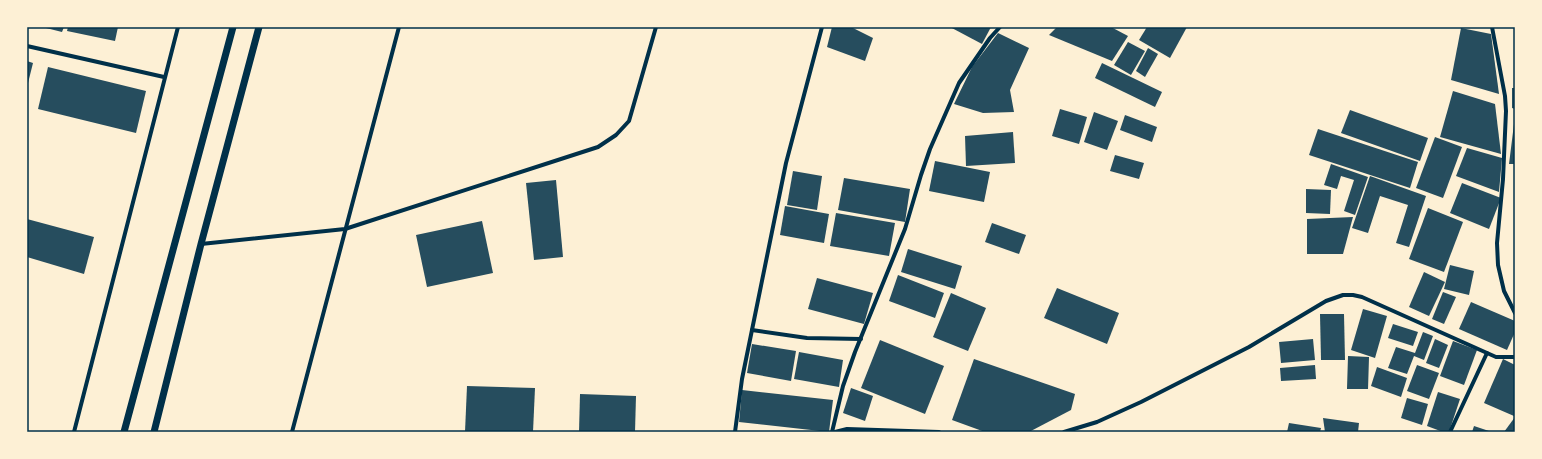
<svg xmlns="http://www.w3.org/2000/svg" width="1542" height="459" font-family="Roboto,sans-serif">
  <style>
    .building { fill: #264d5e }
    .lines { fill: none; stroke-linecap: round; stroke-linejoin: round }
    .minor { stroke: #003049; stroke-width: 4 }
    .tertiary { stroke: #003049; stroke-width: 7 }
    .neatline { fill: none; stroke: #003049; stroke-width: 1.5 }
  </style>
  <rect width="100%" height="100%" fill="#fdf0d5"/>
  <g class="building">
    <path d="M42,27h22l-2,5z"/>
    <path d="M68,27h50l-3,14 -48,-10z"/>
    <path d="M832,27h19l22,11 -8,23 -38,-14z"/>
    <path d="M950,27h41l-9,17z"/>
    <path d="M1057,27h54l17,9 -16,25 -63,-26z"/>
    <path d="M1147,27h40l-17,31 -31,-18z"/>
    <path d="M1461,28l30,6 8,60 -48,-14z"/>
    <path d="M998,33l31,15 -19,42 4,22 -31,1 -29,-9 18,-37z"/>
    <path d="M1128,42l17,9 -14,24 -17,-10z"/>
    <path d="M1148,48l10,6 -13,23 -9,-6z"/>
    <path d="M27,61l6,2 -5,20h-1z"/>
    <path d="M1102,63l60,29 -7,15 -60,-29z"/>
    <path d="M48,67l98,24 -10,42 -98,-24z"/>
    <path d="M1512,88h3v21l-3,-1z"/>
    <path d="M1453,91l42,13 6,50 -61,-17z"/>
    <path d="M1060,109l27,8 -8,27 -27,-8z"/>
    <path d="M1350,110l78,28 -8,23 -79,-28z"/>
    <path d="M1094,112l24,9 -11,29 -23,-8z"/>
    <path d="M1125,115l32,12 -5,15 -32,-12z"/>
    <path d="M1514,124h1v40h-6z"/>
    <path d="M1318,129l100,33 -8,26 -101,-33z"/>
    <path d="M1013,132l2,31 -49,3 -1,-30z"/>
    <path d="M1435,137l27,10 -19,51 -27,-10z"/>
    <path d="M1467,148l35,10 -3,34 -43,-16z"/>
    <path d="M1115,155l29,8 -5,16 -29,-8z"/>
    <path d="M935,161l55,11 -6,30 -55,-11z"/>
    <path d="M1331,164l37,13 -13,38 -11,-4 10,-31 -13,-4 -4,13 -13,-4z"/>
    <path d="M793,171l29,5 -5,34 -30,-5z"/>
    <path d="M1370,176l56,20 -17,51 -13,-4 12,-38 -28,-9 -12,37 -16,-5z"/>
    <path d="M844,178l66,11 -5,33 -67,-12z"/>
    <path d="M556,180l7,77 -29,3 -8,-77z"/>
    <path d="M1462,183l39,15 -12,31 -39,-16z"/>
    <path d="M1306,189l25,1 -1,24 -24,-1z"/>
    <path d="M785,206l44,8 -5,29 -44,-8z"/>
    <path d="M1428,208l35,14 -19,50 -35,-13z"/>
    <path d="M836,213l59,10 -6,33 -59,-10z"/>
    <path d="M1353,217l-10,37h-36v-35z"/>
    <path d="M27,219l67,18 -10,37 -57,-17z"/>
    <path d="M482,221l11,52 -66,14 -11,-52z"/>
    <path d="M992,223l34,12 -7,19 -34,-12z"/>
    <path d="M908,249l54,17 -7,23 -54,-17z"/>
    <path d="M1450,265l24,6 -5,24 -25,-6z"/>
    <path d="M1424,272l21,10 -16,34 -20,-9z"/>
    <path d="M898,275l46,18 -9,25 -46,-17z"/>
    <path d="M817,278l56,15 -9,31 -56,-15z"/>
    <path d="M1057,288l62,25 -12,31 -63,-26z"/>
    <path d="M1443,292l13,5 -12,27 -12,-5z"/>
    <path d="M951,293l35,15 -18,43 -35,-14z"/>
    <path d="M1471,302l44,19v11l-8,18 -48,-21z"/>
    <path d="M1363,309l24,7 -12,42 -24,-8z"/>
    <path d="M1320,314h24l1,46h-24z"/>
    <path d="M1393,324l25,8 -5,14 -25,-8z"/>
    <path d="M1423,332l10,4 -9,24 -10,-4 -7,18 -19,-6 8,-21 19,6z"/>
    <path d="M1313,339l2,21 -34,3 -2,-21z"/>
    <path d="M1435,339l13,6 -9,23 -13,-5z"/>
    <path d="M880,340l64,26 -19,48 -64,-26z"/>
    <path d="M1453,341l24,9 -13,35 -24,-9z"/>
    <path d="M752,344l44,7 -5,30 -44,-8z"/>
    <path d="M799,352l44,8 -4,27 -45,-8z"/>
    <path d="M1348,356l21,1 -1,32h-21z"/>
    <path d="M974,359l101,35 -4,16 -42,22h-44l-33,-12z"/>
    <path d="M1503,359l12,6 -1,51 -30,-13z"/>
    <path d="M1315,365l1,14 -35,2 -1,-13z"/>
    <path d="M1417,365l22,8 -10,26 -22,-8z"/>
    <path d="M1377,367l30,11 -6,19 -30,-11z"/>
    <path d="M467,386l68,2 -2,44h-68z"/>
    <path d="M851,388l22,8 -8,25 -22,-8z"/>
    <path d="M742,390l91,10 -4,32 -90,-10z"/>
    <path d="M1438,392l22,7 -11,33h-6l-16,-6z"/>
    <path d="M580,394l56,2 -1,36h-56z"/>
    <path d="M1407,398l21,6 -6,21 -21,-7z"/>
    <path d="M1515,417v15h-11z"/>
    <path d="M1323,418l36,5 -1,9h-33z"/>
    <path d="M1289,423l32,5 -1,4h-33z"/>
    <path d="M1474,426l18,6h-20z"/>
  </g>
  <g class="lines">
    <g class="minor">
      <path d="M1492,27l13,69 1,15 -3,68 -6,64 1,22 6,26 11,22"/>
      <path d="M27,46l137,31"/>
      <path d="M201,244l144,-15 253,-82 18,-12 13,-14 27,-94"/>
      <path d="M752,330l55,8 54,1"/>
      <path d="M74,432l104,-405"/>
      <path d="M292,432l107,-405"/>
      <path d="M735,432l7,-53 44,-216 36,-136"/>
      <path d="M832,432l11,-46 12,-34 50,-123 16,-54 9,-26 29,-66 31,-45 10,-11"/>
      <path d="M835,432l12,-3 92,3"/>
      <path d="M1064,432l33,-10 44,-20 108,-55 77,-46 17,-6h10l9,2 134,60h19"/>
      <path d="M1450,432l37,-79"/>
    </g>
    <g class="tertiary">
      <path d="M124,432l109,-405"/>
      <path d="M154,432l47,-188 58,-217"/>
    </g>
  </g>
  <rect width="1542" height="459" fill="none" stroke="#fdf0d5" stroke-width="56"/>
  <rect x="28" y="28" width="1486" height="403" class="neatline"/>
</svg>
